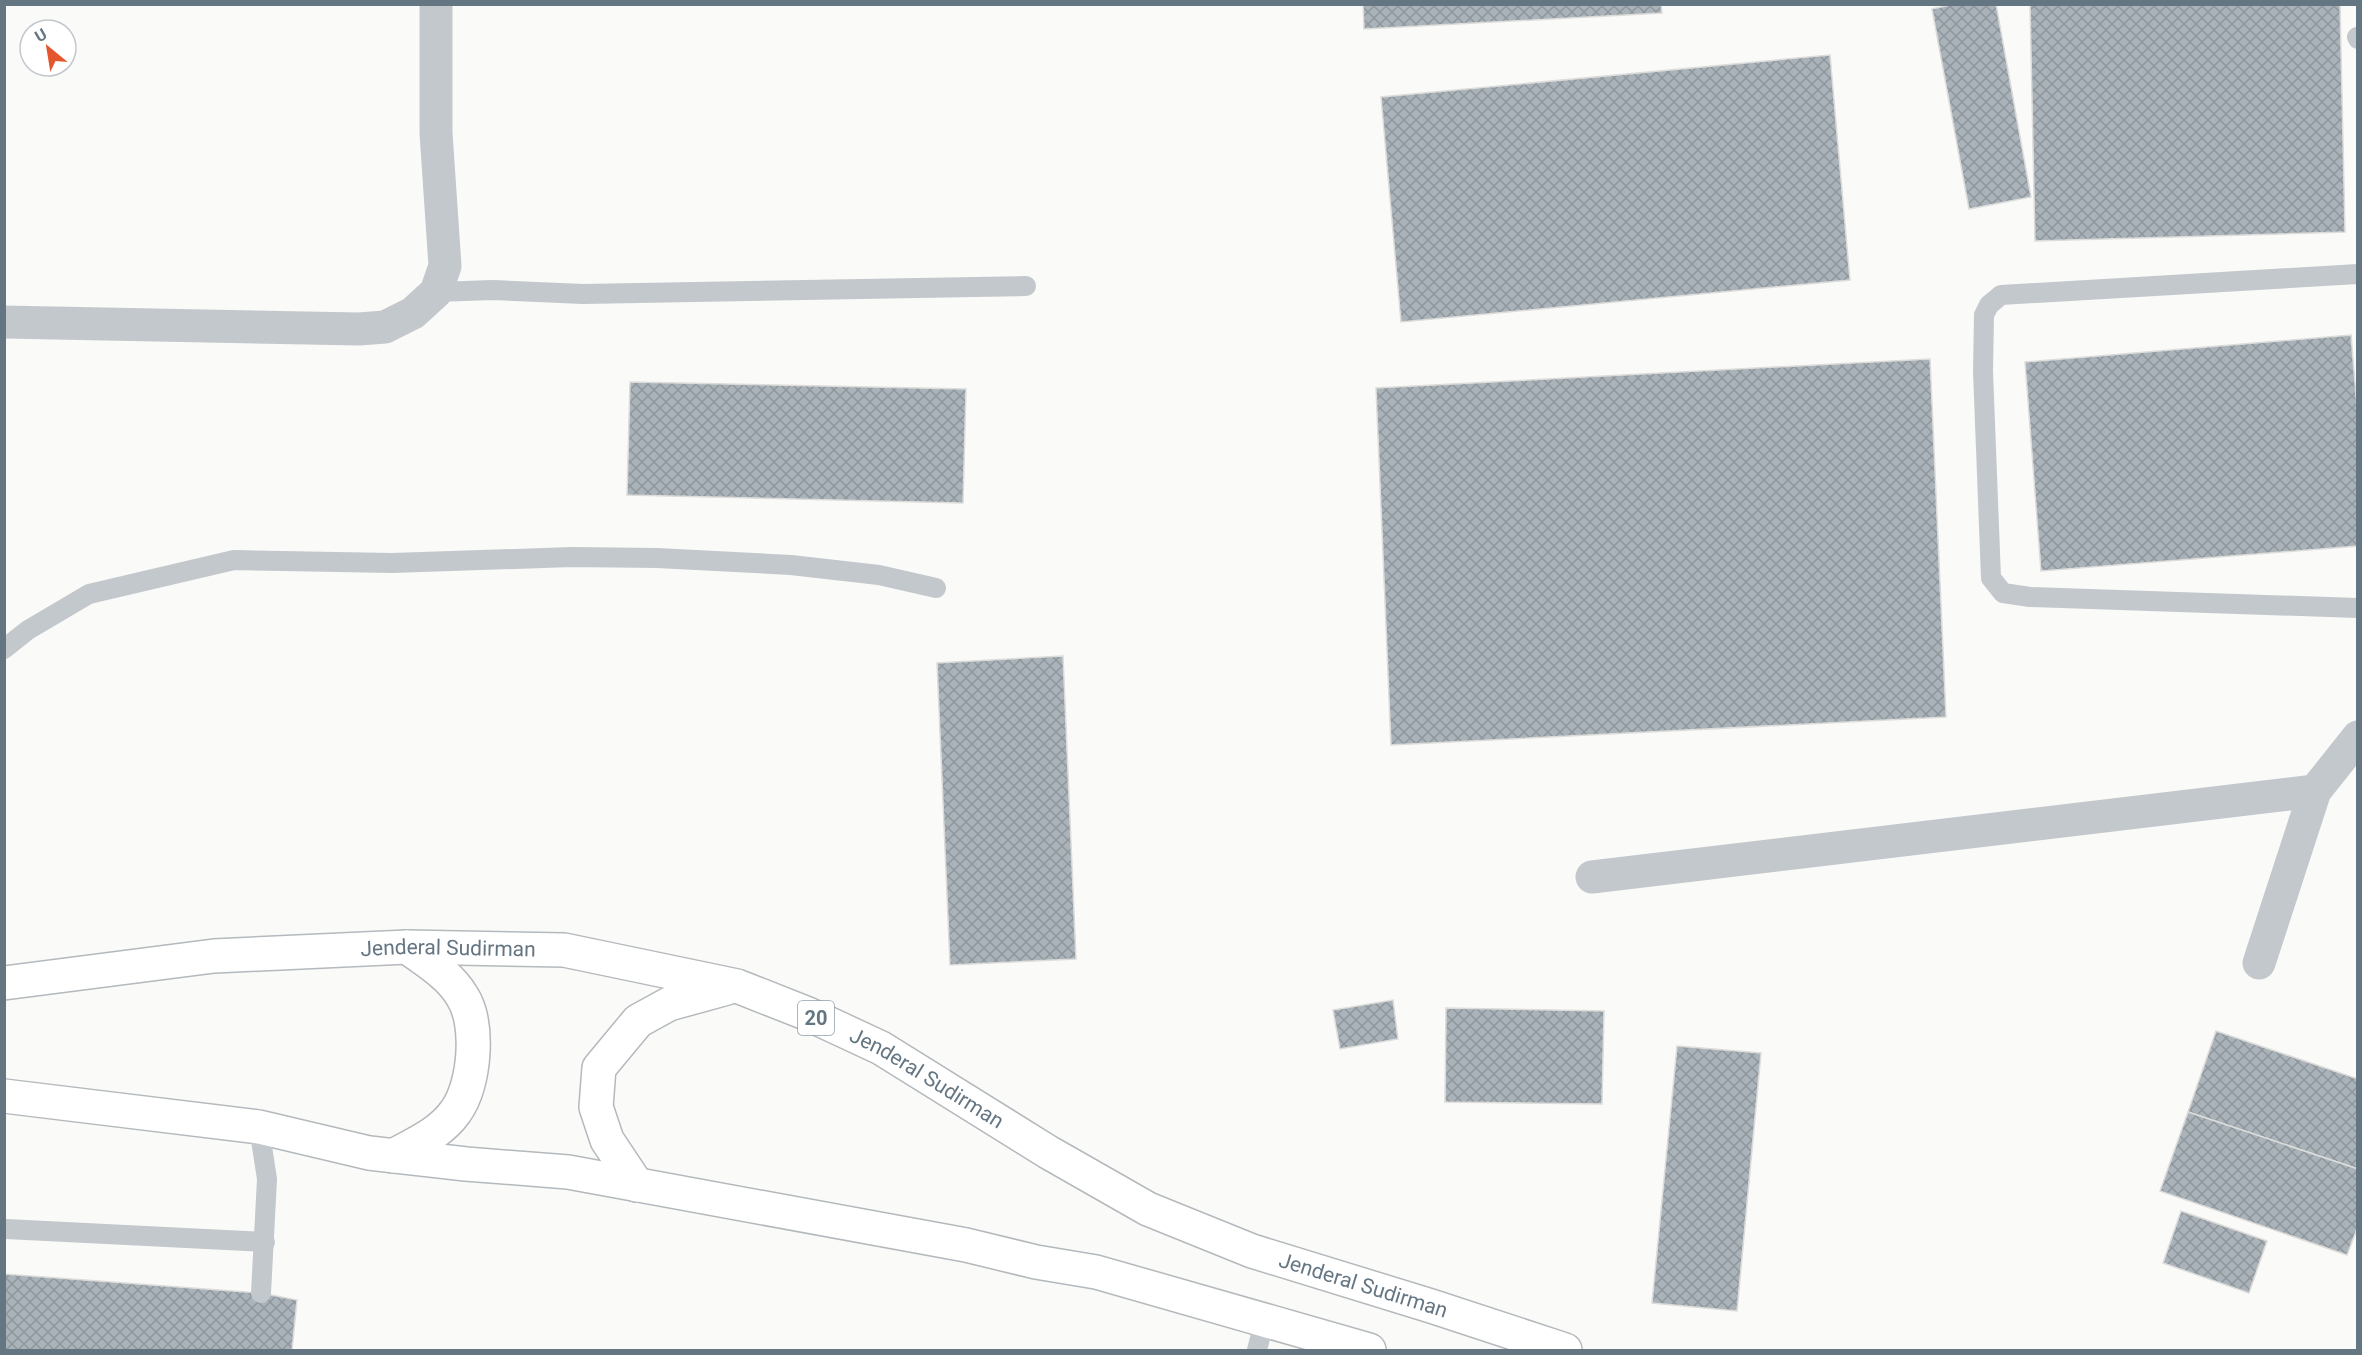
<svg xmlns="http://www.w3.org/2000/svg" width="2362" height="1355" font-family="Roboto,sans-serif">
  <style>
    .building { fill: url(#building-cross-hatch); stroke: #dcdcda; stroke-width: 1.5 }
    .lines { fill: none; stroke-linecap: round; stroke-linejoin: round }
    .highway-casing { stroke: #b4b9bd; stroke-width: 36 }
    .lane { stroke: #c3c8cc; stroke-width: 20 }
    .street { stroke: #c3c8cc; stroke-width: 33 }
    .highway { stroke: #fff; stroke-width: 33 }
    .labels { text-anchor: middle; stroke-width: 6; stroke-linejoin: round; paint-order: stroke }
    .shield { fill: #fff; stroke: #939fa8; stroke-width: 1.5 }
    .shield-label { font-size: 20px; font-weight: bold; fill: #657683 }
    .street-label { font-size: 21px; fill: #657683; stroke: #fff }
  </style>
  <defs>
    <pattern id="building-cross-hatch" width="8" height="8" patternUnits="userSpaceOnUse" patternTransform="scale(1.5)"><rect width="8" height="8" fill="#aab3b9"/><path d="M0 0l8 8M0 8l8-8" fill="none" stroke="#8e969c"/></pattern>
  </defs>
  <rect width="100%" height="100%" fill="#fafaf8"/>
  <g class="building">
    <path d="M1363,4h298l1,9 -298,16z"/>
    <path d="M1955,4h41l35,193 -62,12 -37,-200z"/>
    <path d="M2030,4h310l5,228 -310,9z"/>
    <path d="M1830,55l20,225 -449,42 -20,-225z"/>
    <path d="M2351,335l7,85v126l-317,25 -16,-209z"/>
    <path d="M1930,359l16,358 -555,28 -15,-357z"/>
    <path d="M630,382l336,7 -3,114 -336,-8z"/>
    <path d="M1063,656l13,303 -126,6 -13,-302z"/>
    <path d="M1393,1000l5,39 -58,10 -7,-39z"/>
    <path d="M1446,1008l158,3 -2,93 -157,-2z"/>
    <path d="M2216,1031l142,48v90l-170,-57z"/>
    <path d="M1677,1046l84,7 -24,258 -85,-8z"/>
    <path d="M2188,1112l170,57v57l-11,29 -187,-64z"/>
    <path d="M2181,1211l86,30 -18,52 -86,-30z"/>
    <path d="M4,1274l257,19 36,7 -5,50h-288z"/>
  </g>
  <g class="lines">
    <g class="highway-casing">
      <g id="highway">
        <path id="s1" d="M4,983l210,-27 193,-9 157,3 173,36 71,28 73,34 167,104 100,57 104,42 179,55 134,44"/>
        <path d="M4,1096l255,31 110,26 97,11 102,8 398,73 70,17 60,10 273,78"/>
        <path d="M393,1156c22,-12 48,-23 63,-45 19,-26 24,-88 6,-115 -12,-21 -36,-35 -55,-49"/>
        <path d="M637,1185l-30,-45 -11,-33 3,-39 39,-47 31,-17 58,-16"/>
      </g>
    </g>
    <g class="lane">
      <path d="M2357,37l1,2"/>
      <path d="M2358,274l-357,21 -12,10 -5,10 -1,56 8,207 12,15 27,4 328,11"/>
      <path d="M436,292l57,-2 90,4 443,-8"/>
      <path d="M4,649l24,-19 61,-36 145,-34 158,3 180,-6 85,1 134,7 88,10 57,13"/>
      <path d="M259,1127l8,52 -6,114"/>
      <path d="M6,1229l259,13"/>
      <path d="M1257,1350l8,-31"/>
    </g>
    <g class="street">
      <path d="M4,322l355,7 26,-2 28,-14 23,-21 9,-26 -9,-133v-129"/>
      <path d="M1592,877l723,-86"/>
      <path d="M2259,963l56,-172 43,-54"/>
    </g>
    <use href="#highway" class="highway"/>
  </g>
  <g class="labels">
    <rect class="shield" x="798" y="1001" width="36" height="34" rx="4.5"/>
    <g class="shield-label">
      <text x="816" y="1025">20</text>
    </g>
    <g class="street-label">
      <text dy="7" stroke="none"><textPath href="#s1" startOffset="446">Jenderal Sudirman</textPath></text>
      <text dy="7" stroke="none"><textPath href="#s1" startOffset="950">Jenderal Sudirman</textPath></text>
      <text dy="7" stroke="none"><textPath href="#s1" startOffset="1436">Jenderal Sudirman</textPath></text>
    </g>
  </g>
  <rect width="2362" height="1355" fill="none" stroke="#657683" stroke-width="12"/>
  <g transform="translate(48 48) rotate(330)"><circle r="28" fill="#ffffff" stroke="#c1c8cd" stroke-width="1.5"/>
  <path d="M0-4.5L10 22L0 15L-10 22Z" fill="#e4572e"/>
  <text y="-9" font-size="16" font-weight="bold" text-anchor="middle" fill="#657683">U</text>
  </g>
</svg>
